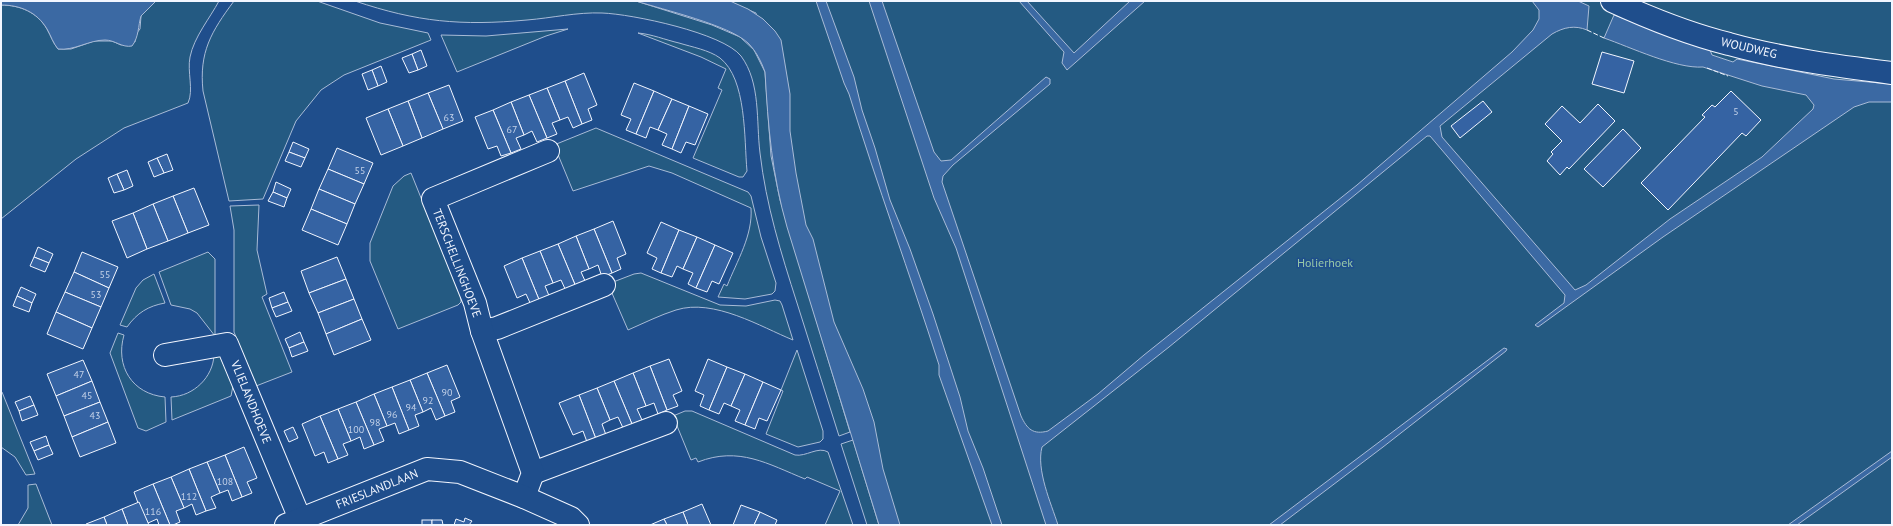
<svg xmlns="http://www.w3.org/2000/svg" width="1893" height="526" font-family="'PT Sans',sans-serif">
  <style>
    .green { fill: #245a82; stroke: #a8bbd7 }
    .water { fill: #3b69a3; stroke: #a8bbd7 }
    .building { fill: #3563a3; stroke: #f2f6ff }
    .lines { fill: none; stroke-linecap: round; stroke-linejoin: round }
    .minor-casing { stroke: #f2f6ff; stroke-width: 24 }
    .minor { stroke: #1f4e8c; stroke-width: 22 }
    .fence { stroke: #f2f6ff; stroke-width: 1; stroke-dasharray: 5 2; stroke-linecap: butt }
    .labels { text-anchor: middle; stroke-width: 3; stroke-linejoin: round; paint-order: stroke }
    .number-label { font-size: 10px; fill: #c3d1e8 }
    .street-label { font-size: 12px; fill: #f2f6ff; stroke: #1f4e8c }
    .park-label { font-size: 12px; fill: #97c8a6; stroke: #1f4e8c }
  </style>
  <rect width="100%" height="100%" fill="#1f4e8c"/>
  <g class="green">
    <path d="M156,1h63c-9,17 -25,36 -29,56 -3,15 4,33 -2,46l-64,25 -48,31 -75,60v-214c19,0 36,7 46,24 4,7 6,14 11,20h13l23,-8h18l9,4 14,-3 1,-8 4,-5 1,-13z"/>
    <path d="M234,1h83l63,22 48,10 3,7 -87,35 -23,15 -25,31 -33,78 -34,2 -26,-110c-4,-39 8,-59 31,-90z"/>
    <path d="M355,1h281l76,24 28,12 14,13 11,22 6,84 9,44 70,232 -11,4c-14,-44 -28,-89 -42,-133 -16,-50 -31,-98 -37,-150 -4,-32 1,-70 -19,-97 -18,-23 -109,-42 -139,-43 -25,-1 -50,5 -75,7 -66,6 -110,2 -172,-19z"/>
    <path d="M728,1h1164v524h-1004l-98,-332 -34,-180z"/>
    <path d="M568,29l-22,7 -89,36 -16,-37 45,1z"/>
    <path d="M638,33c13,1 28,7 41,10 13,4 30,7 41,15 27,21 24,81 27,113l-4,6h-4l-46,-19 29,-68 -4,-2 8,-19 -25,-12z"/>
    <path d="M596,128l152,64 3,4 10,41 15,46 -1,8 -3,3 -27,5 -27,-2 6,-13 3,2c10,-25 26,-51 24,-78l-79,-35 -23,-7 -76,25 -19,-46z"/>
    <path d="M411,173l50,124v5l-3,3 -60,24 -28,-68v-18l23,-57 11,-10z"/>
    <path d="M259,205l-2,45 10,44 -5,3 30,75 -36,14 -22,-54v-102l-4,-24z"/>
    <path d="M208,252l7,7v77l-18,-23 -7,-4 -19,-4 -12,-33z"/>
    <path d="M641,273l79,32 26,1 29,-6 5,1 2,4 11,35c-32,-13 -79,-42 -117,-30 -16,5 -32,13 -48,20l-20,-46 26,-10z"/>
    <path d="M154,274l11,29c-17,3 -28,10 -38,24l-7,-2 16,-37 7,-8z"/>
    <path d="M118,333l6,2c-9,31 8,59 41,62l1,25 -20,9 -8,-3 -28,-75z"/>
    <path d="M797,350l26,81v8l-3,3 -22,5 -32,-13 17,-43 -2,-1z"/>
    <path d="M219,354l14,32 -2,10 -59,24 -1,-23c23,-1 42,-20 43,-42z"/>
    <path d="M1,391l1,1 33,82 -9,1 -11,-18 -14,-10z"/>
    <path d="M685,411h7l103,44c11,2 23,-9 33,-3l25,73h-28l15,-34 -33,-14 -2,2c-37,-15 -66,-33 -107,-17l-2,-4 -5,2 -18,-44z"/>
    <path d="M853,440l26,85h-12l-26,-81z"/>
    <path d="M36,484l16,41h-34l10,-17v-23z"/>
  </g>
  <g class="water">
    <path d="M1,1h155l-15,15c-3,10 -2,21 -9,30 -10,2 -17,-6 -27,-6 -16,0 -31,11 -47,9 -5,-6 -7,-13 -11,-20 -10,-17 -27,-24 -46,-24z"/>
    <path d="M636,1h94l18,8 15,10 12,12 6,9 9,54v37l6,42 10,52 7,14 21,83 29,67 11,33 9,47 17,56h-21l-92,-298c-15,-52 -19,-101 -22,-155 -4,-11 -9,-21 -17,-29 -19,-18 -84,-33 -112,-42z"/>
    <path d="M816,1h10l28,76 8,33 13,38 15,52 20,49 23,65 27,83 8,34 15,37 19,57h-10l-53,-150v-10c-29,-91 -62,-180 -90,-271l-5,-11z"/>
    <path d="M869,1h13l52,151 7,9 10,-1 95,-83 4,2v5l-97,81 -10,11 -1,6 79,234c6,13 12,19 27,15l50,-37 46,-39 213,-170 155,-133 21,-22 6,-11v-9l-7,-9h46l11,5 -2,24c-12,-5 -23,-3 -35,4l-112,92 2,11 133,153 11,-5 84,-66 92,-62 51,-48 1,-4 -8,-10 -44,-9 -59,-19c-27,2 -73,-20 -99,-29l10,-23 96,35 2,5 21,7 4,-3 97,20 58,5v18h-23l-15,5 -191,130 -125,90 -3,-2 29,-22 1,-8 -135,-159h-3l-258,211 -127,100c-6,23 9,56 16,78h-12l-90,-277 -22,-50z"/>
    <path d="M1019,1h8l47,52 56,-52h15l-78,69 -5,-7 2,-11z"/>
    <path d="M1504,348l3,1 -1,2 -123,96 -103,78h-11z"/>
    <path d="M1892,451v6l-95,68h-9z"/>
  </g>
  <g class="building">
    <path d="M421,50l6,16 -9,4 -6,-16z"/>
    <path d="M1602,52l32,9 -10,32 -32,-9z"/>
    <path d="M412,54l6,16 -9,3 -7,-15z"/>
    <path d="M381,66l6,16 -9,4 -6,-16z"/>
    <path d="M372,70l6,16 -10,4 -6,-16z"/>
    <path d="M584,73l13,32 -9,4 4,11 -10,4 -17,-43z"/>
    <path d="M565,81l17,43 -9,4 -5,-11 -8,3 -13,-32z"/>
    <path d="M634,83l20,8 -18,43 -10,-4 5,-11 -10,-4z"/>
    <path d="M449,85l14,36 -20,8 -15,-36z"/>
    <path d="M547,88l13,32 -8,3 5,11 -10,4 -18,-43z"/>
    <path d="M654,91l18,8 -14,31 -8,-3 -4,11 -10,-4z"/>
    <path d="M1731,91l30,29 -15,16 -4,-3 -74,77 -27,-27 64,-66 -3,-2 10,-10 3,2z"/>
    <path d="M428,93l15,36 -21,9 -14,-37z"/>
    <path d="M529,95l18,43 -10,4 -5,-11 -8,4 -13,-33z"/>
    <path d="M672,99l17,7 -17,43 -10,-4 5,-11 -9,-4z"/>
    <path d="M408,101l14,37 -19,8 -15,-37z"/>
    <path d="M1483,101l9,11 -32,26 -9,-12z"/>
    <path d="M511,102l13,33 -8,3 5,11 -10,4 -18,-43z"/>
    <path d="M1598,104l17,17 -46,48 -2,-2 -7,8 -13,-14 6,-7 -2,-2 11,-11 -17,-17 17,-18 18,17z"/>
    <path d="M689,106l19,8 -13,31 -9,-3 -5,11 -9,-4z"/>
    <path d="M388,109l15,37 -22,9 -15,-37z"/>
    <path d="M493,110l18,43 -10,3 -4,-10 -9,3 -13,-32z"/>
    <path d="M1623,129l18,19 -38,39 -19,-18z"/>
    <path d="M293,142l16,7 -4,9 -16,-6z"/>
    <path d="M337,148l36,15 -9,21 -36,-15z"/>
    <path d="M289,152l16,6 -4,9 -16,-6z"/>
    <path d="M167,154l6,16 -9,3 -7,-15z"/>
    <path d="M157,158l7,15 -10,4 -6,-15z"/>
    <path d="M328,169l36,15 -9,20 -36,-15z"/>
    <path d="M127,170l6,16 -9,4 -7,-16z"/>
    <path d="M117,174l7,16 -10,3 -6,-15z"/>
    <path d="M276,182l15,7 -4,9 -14,-6z"/>
    <path d="M194,188l15,37 -21,8 -15,-37z"/>
    <path d="M319,189l36,15 -8,20 -36,-15z"/>
    <path d="M273,192l14,6 -3,9 -16,-6z"/>
    <path d="M173,196l15,37 -20,8 -15,-37z"/>
    <path d="M153,204l15,37 -21,8 -14,-36z"/>
    <path d="M311,209l36,15 -9,21 -36,-15z"/>
    <path d="M133,213l14,36 -20,9 -15,-37z"/>
    <path d="M613,221l13,33 -9,4 4,11 -9,4 -18,-44z"/>
    <path d="M661,222l18,8 -18,43 -9,-4 5,-11 -10,-5z"/>
    <path d="M594,229l18,44 -10,4 -4,-12 -9,4 -13,-33z"/>
    <path d="M679,230l18,7 -14,32 -6,-3 -5,11 -11,-4z"/>
    <path d="M576,236l13,33 -8,3 5,11 -10,4 -18,-43z"/>
    <path d="M697,237l18,8 -19,43 -8,-4 5,-11 -10,-4z"/>
    <path d="M558,244l18,43 -10,4 -5,-11 -8,3 -13,-32z"/>
    <path d="M715,245l18,8 -14,31 -7,-3 -5,11 -11,-4z"/>
    <path d="M38,247l15,7 -4,9 -15,-6z"/>
    <path d="M540,251l13,32 -8,3 5,12 -10,4 -18,-44z"/>
    <path d="M82,252l36,15 -9,21 -35,-16z"/>
    <path d="M34,257l15,6 -4,9 -15,-6z"/>
    <path d="M337,257l9,22 -37,14 -8,-22z"/>
    <path d="M522,258l18,44 -9,3 -5,-11 -9,4 -13,-32z"/>
    <path d="M74,272l35,16 -8,19 -36,-15z"/>
    <path d="M346,279l8,20 -36,14 -9,-20z"/>
    <path d="M21,287l15,7 -4,9 -15,-7z"/>
    <path d="M65,292l36,15 -9,21 -36,-16z"/>
    <path d="M284,292l4,10 -16,6 -3,-10z"/>
    <path d="M17,296l15,7 -3,9 -16,-6z"/>
    <path d="M354,299l8,20 -36,15 -8,-21z"/>
    <path d="M288,302l4,9 -16,6 -4,-9z"/>
    <path d="M56,312l36,16 -9,21 -36,-15z"/>
    <path d="M362,319l9,21 -37,15 -8,-21z"/>
    <path d="M300,332l4,10 -15,6 -4,-9z"/>
    <path d="M304,342l4,9 -16,6 -3,-9z"/>
    <path d="M669,359l13,32 -9,4 5,11 -11,4 -17,-44z"/>
    <path d="M708,359l19,8 -18,43 -9,-4 4,-11 -9,-4z"/>
    <path d="M83,360l9,21 -36,15 -9,-22z"/>
    <path d="M447,365l13,32 -9,4 4,11 -10,4 -18,-43z"/>
    <path d="M650,366l17,44 -9,4 -4,-11 -8,3 -13,-33z"/>
    <path d="M727,367l18,7 -14,32 -7,-3 -5,11 -10,-4z"/>
    <path d="M427,373l18,43 -9,4 -5,-12 -8,4 -13,-32z"/>
    <path d="M633,373l13,33 -9,3 5,11 -10,4 -18,-43z"/>
    <path d="M745,374l18,8 -18,43 -10,-4 5,-11 -9,-4z"/>
    <path d="M410,380l13,32 -8,3 4,11 -10,4 -17,-43z"/>
    <path d="M92,381l8,21 -36,14 -8,-20z"/>
    <path d="M614,381l18,43 -9,4 -5,-11 -8,3 -13,-32z"/>
    <path d="M763,382l18,8 -14,31 -8,-3 -4,11 -10,-4z"/>
    <path d="M392,387l17,43 -10,4 -4,-11 -8,3 -13,-32z"/>
    <path d="M597,388l13,32 -8,4 4,11 -10,4 -17,-44z"/>
    <path d="M374,394l13,32 -8,3 5,12 -10,4 -18,-43z"/>
    <path d="M579,395l17,44 -9,3 -4,-11 -10,4 -14,-32z"/>
    <path d="M30,396l4,9 -15,6 -4,-9z"/>
    <path d="M100,402l8,20 -36,15 -8,-21z"/>
    <path d="M356,402l18,43 -10,4 -4,-12 -9,4 -13,-32z"/>
    <path d="M34,405l4,10 -16,6 -3,-10z"/>
    <path d="M338,409l13,32 -8,3 5,11 -10,4 -18,-43z"/>
    <path d="M320,416l18,43 -10,4 -4,-11 -9,4 -13,-32z"/>
    <path d="M108,422l8,21 -36,14 -8,-20z"/>
    <path d="M293,427l5,11 -9,4 -5,-11z"/>
    <path d="M46,436l3,9 -15,6 -4,-9z"/>
    <path d="M49,445l4,9 -15,6 -4,-9z"/>
    <path d="M244,447l13,31 -10,4 5,11 -10,4 -17,-42z"/>
    <path d="M225,455l17,42 -10,4 -4,-11 -8,3 -13,-31z"/>
    <path d="M207,462l13,31 -9,4 5,11 -10,3 -17,-42z"/>
    <path d="M189,469l17,42 -10,4 -4,-11 -8,4 -13,-31z"/>
    <path d="M171,477l13,31 -8,3 4,11 -7,3h-3l-17,-41z"/>
    <path d="M153,484l17,41h-11l-2,-6 -9,4 -10,-20 -4,-11z"/>
    <path d="M139,502l10,23h-21l-6,-16z"/>
    <path d="M702,504l9,21h-23l-5,-13z"/>
    <path d="M741,505l19,7 -6,13h-21z"/>
    <path d="M122,509l6,16h-21l-3,-8z"/>
    <path d="M683,512l5,13h-21l-3,-6z"/>
    <path d="M760,512l17,8 -2,5h-21z"/>
    <path d="M104,517l3,8h-21v-1z"/>
    <path d="M465,518l7,3 -3,4h-15l2,-6 8,3z"/>
    <path d="M664,519l3,6h-17z"/>
    <rect x="422" y="520" width="10" height="5"/>
    <path d="M432,520h10l1,5h-11z"/>
  </g>
  <g class="lines">
    <g class="minor-casing">
      <g id="minor">
        <path d="M1612,1c37,17 77,33 117,43 54,15 108,22 163,29"/>
        <path d="M482,331l15,-3 107,-43"/>
        <path d="M165,355l62,-11 73,175"/>
        <path d="M533,473l133,-50"/>
        <path d="M524,497l9,-24 -51,-142 -7,-28 -42,-104 115,-48"/>
        <path d="M286,525l141,-56 33,3 64,25 47,21 7,7"/>
      </g>
    </g>
    <use href="#minor" class="minor"/>
    <g class="fence">
      <path d="M1587,30l17,8"/>
      <path d="M1707,68l21,8"/>
    </g>
  </g>
  <g class="labels">
    <g class="number-label">
      <text x="1736" y="115">5</text>
      <text x="449" y="121">63</text>
      <text x="512" y="133">67</text>
      <text x="360" y="174">55</text>
      <text x="105" y="278">55</text>
      <text x="96" y="298">53</text>
      <text x="79" y="378">47</text>
      <text x="447" y="396">90</text>
      <text x="87" y="399">45</text>
      <text x="428" y="404">92</text>
      <text x="411" y="411">94</text>
      <text x="392" y="418">96</text>
      <text x="95" y="419">43</text>
      <text x="375" y="426">98</text>
      <text x="356" y="433">100</text>
      <text x="225" y="485">108</text>
      <text x="189" y="500">112</text>
      <text x="153" y="515">116</text>
    </g>
    <g class="street-label">
      <text transform="translate(1749 48) rotate(13)" y="4">WOUDWEG</text>
      <text transform="translate(457 263) rotate(69)" y="4">TERSCHELLINGHOEVE</text>
      <text transform="translate(251 402) rotate(68)" y="4">VLIELANDHOEVE</text>
      <text transform="translate(377 489) rotate(-22)" y="4">FRIESLANDLAAN</text>
    </g>
    <g class="park-label">
      <text x="1325" y="267">Holierhoek</text>
    </g>
  </g>
  <rect width="1893" height="526" fill="none" stroke="#f2f6ff" stroke-width="4"/>
</svg>
